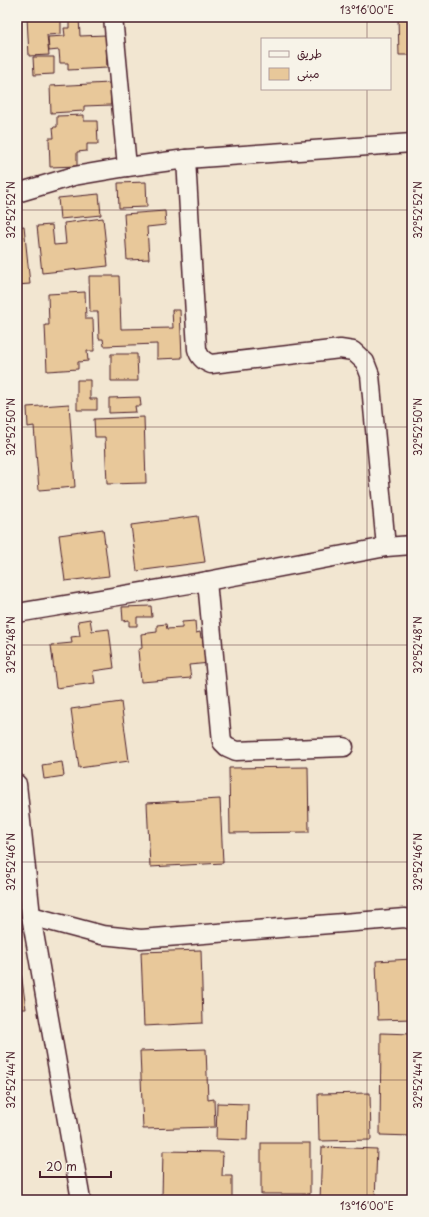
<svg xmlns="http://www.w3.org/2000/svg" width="429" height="1217" font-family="'Playpen Sans','Playpen Sans Arabic',sans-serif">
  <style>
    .building { fill: #e8c89a; stroke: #4a1f2b }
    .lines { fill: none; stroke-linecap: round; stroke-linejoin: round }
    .minor-casing { stroke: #4a1f2b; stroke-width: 21 }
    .minor { stroke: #f7f3e8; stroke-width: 18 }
    .ticks { fill: none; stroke: #4a1f2b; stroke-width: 1; stroke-opacity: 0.45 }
    .neatline { fill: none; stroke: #4a1f2b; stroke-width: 1.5 }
    .ticks-label { font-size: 10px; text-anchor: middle; fill: #4a1f2b }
  </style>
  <rect width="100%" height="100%" fill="#f2e6d1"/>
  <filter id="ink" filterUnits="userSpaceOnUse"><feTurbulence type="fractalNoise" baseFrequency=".025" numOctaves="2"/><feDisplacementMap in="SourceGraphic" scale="8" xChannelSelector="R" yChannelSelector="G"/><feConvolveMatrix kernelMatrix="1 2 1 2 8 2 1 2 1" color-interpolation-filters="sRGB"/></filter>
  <g filter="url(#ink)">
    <g class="building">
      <path d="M27,17h34v17l-14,1 2,20 -20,1z"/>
      <path d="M69,17h10l1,19 26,-1 1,33 -39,2v-7h-8l-1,-13 -10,1 -1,-14 17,-1 -1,-8h5z"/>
      <path d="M398,17h14v38h-13z"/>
      <path d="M33,57h21v17l-20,1z"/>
      <path d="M110,83l1,22 -27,1v5l-33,2 -1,-27z"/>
      <path d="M84,115v6h13l1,23h-11v7l-10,1v14l-27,1 -1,-29h5l-1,-11h4v-11z"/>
      <path d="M146,182l1,25 -28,1 -1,-25z"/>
      <path d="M99,194l2,21 -41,4 -2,-21z"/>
      <path d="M165,211l1,14 -19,2 2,32 -22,1 -3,-46z"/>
      <path d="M103,218l5,48 -66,7 -5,-47 15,-1 2,20 12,-1 -2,-21z"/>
      <path d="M24,226l6,58 -13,1v-58z"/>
      <path d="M89,276h30l2,53 52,-1 -1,-18h8l2,48 -25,1v-15l-53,2 -1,-7h-4l-1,-27h-8z"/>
      <path d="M85,292l1,27h7l1,32h-7l1,10 -10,1v7l-31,2 -2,-46h4l-1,-31z"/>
      <path d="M111,354h26l1,27h-27z"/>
      <path d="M77,380h13v19h7v11h-20z"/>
      <path d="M140,397l1,9h-6l1,6 -27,1v-15z"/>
      <path d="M69,404l6,83 -36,3 -5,-64 -6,1 -1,-20z"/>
      <path d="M144,417l2,66 -39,1 -2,-47h-10l-1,-18z"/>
      <path d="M198,516l7,46 -68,9 -6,-46z"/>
      <path d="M103,529l6,47 -44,5 -6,-46z"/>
      <path d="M151,606l1,11h-15v9h-8v-6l-6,1 -1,-14z"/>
      <path d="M90,619l2,12 17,-2 5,39 -21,3 2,12 -39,5 -5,-43 21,-2 -1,-6 9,-1 -2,-15z"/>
      <path d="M195,621l1,12 4,-1 1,6 6,-1 3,26 -21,2 2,13 -50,4 -3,-32 4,-2 -1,-14 16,-2v-7l9,-1 1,5 15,-1v-6z"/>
      <path d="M121,702l8,59 -50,7 -8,-59z"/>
      <path d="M62,762l2,14 -20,3 -2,-14z"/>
      <path d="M308,767l1,65 -79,1 -1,-65z"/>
      <path d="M220,799l3,64 -73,4 -3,-64z"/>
      <path d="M17,943l9,66h-9z"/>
      <path d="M201,950l2,73 -59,3 -3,-74z"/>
      <path d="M412,959v60l-34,1 -2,-59z"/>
      <path d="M381,1033l31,1v102l-32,-1z"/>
      <path d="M206,1049l2,51 6,-1 1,28 -72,2 -3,-78z"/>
      <path d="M370,1093l1,47 -52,1 -1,-47z"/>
      <path d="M217,1103l31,1 -1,36 -31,-1z"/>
      <rect x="261" y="1143" width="49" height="51"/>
      <path d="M322,1147l55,2 -2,51h-55z"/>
      <path d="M163,1151l60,1 -1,24h10v23l-70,-2z"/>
    </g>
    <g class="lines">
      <g class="minor-casing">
        <g id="minor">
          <path d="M186,159l11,190c2,8 6,12 14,15l129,-15 13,2 12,11 5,13 16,172"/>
          <path d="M127,167l59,-8 226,-16"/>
          <path d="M17,193l57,-17 53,-9 -14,-150"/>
          <path d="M207,581l15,161 5,5 9,4 108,-4"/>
          <path d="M17,613l190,-32 179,-34 26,-2"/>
          <path d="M17,784l14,132 50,284"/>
          <path d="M31,916l71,19 39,4 264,-21 7,2"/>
        </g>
      </g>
      <use href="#minor" class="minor"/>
    </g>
  </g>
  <path class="ticks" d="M367,17v22M367,89v1111M17,210h395M17,427h395M17,645h395M17,862h395M17,1080h395"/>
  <rect width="429" height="1217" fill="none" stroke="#f7f3e8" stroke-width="44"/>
  <rect x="261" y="38" width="130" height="52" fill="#f7f3e8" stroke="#b29e9c"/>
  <rect x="269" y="51" width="20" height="6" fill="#f7f3e8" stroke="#b29e9c"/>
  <text x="297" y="58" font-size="12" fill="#4a1f2b">طريق</text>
  <rect x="269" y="68" width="20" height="12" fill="#e8c89a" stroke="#b29e9c"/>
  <text x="297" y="78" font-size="12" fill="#4a1f2b">مبنى</text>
  <path d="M40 1171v6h71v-6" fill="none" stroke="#4a1f2b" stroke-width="2"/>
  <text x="46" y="1171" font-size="12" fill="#4a1f2b" stroke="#f7f3e8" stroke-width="3" paint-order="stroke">20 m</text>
  <rect x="22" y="22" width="385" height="1173" class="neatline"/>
  <g class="ticks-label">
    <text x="367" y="14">13°16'00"E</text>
    <text transform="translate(11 210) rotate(-90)" y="4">32°52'52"N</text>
    <text transform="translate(418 210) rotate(-90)" y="4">32°52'52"N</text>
    <text transform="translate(11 427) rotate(-90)" y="4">32°52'50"N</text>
    <text transform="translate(418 427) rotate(-90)" y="4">32°52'50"N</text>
    <text transform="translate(11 645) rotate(-90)" y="4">32°52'48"N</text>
    <text transform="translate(418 645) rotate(-90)" y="4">32°52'48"N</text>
    <text transform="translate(11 862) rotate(-90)" y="4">32°52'46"N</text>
    <text transform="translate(418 862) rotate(-90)" y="4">32°52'46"N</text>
    <text transform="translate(11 1080) rotate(-90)" y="4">32°52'44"N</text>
    <text transform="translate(418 1080) rotate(-90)" y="4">32°52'44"N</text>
    <text x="367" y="1210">13°16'00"E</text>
  </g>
</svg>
